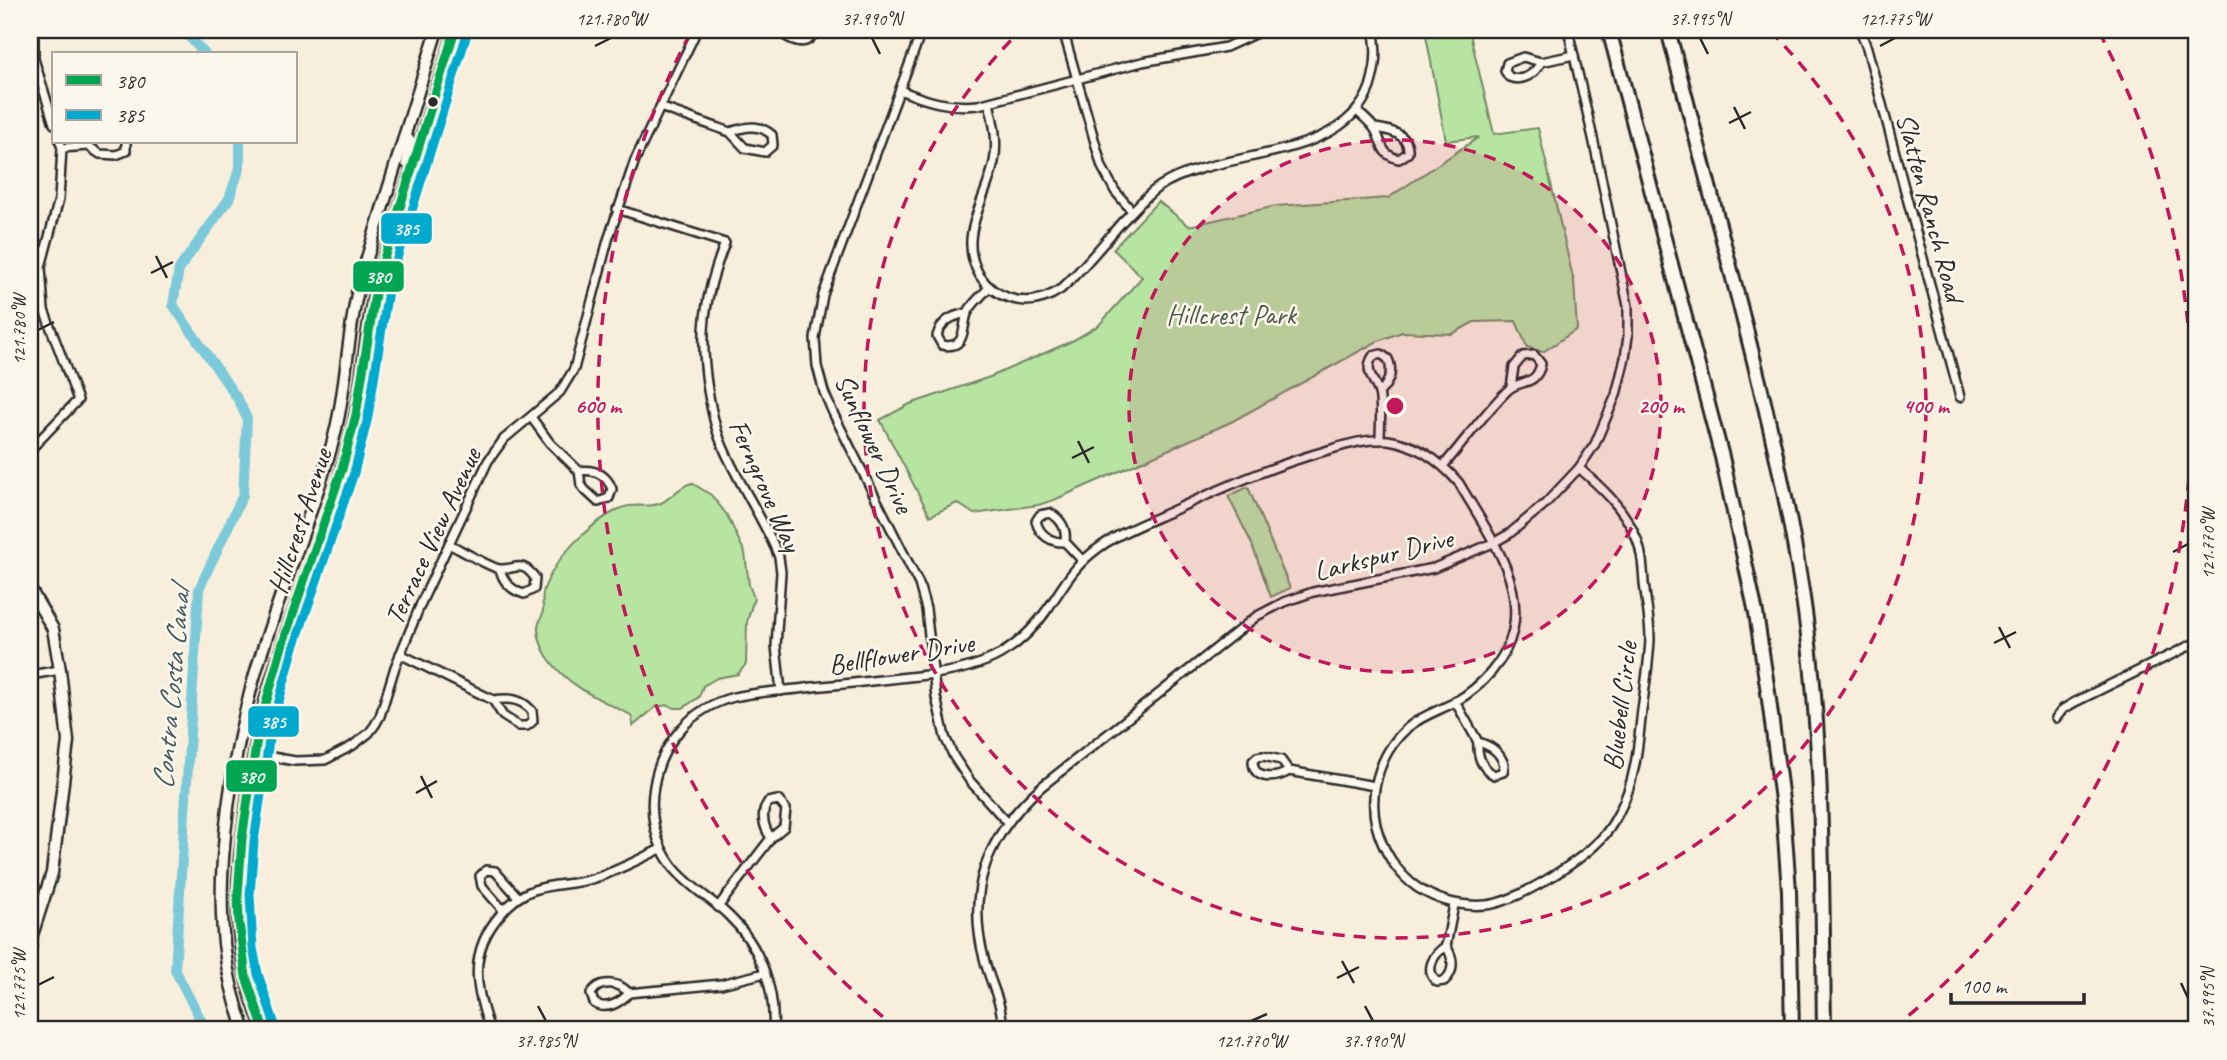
<svg xmlns="http://www.w3.org/2000/svg" width="2227" height="1060" font-family="Caveat,sans-serif">
  <style>
    .green { fill: #b8e4a2; stroke: #728866; stroke-width: 2 }
    .lines { fill: none; stroke-linecap: round; stroke-linejoin: round }
    .stream { stroke: #5b8a93; stroke-width: 2.5 }
    .canal { stroke: #7bc9d9; stroke-width: 10 }
    .street-casing { stroke: #2b2b2b; stroke-width: 12 }
    .secondary-casing { stroke: #2b2b2b; stroke-width: 15 }
    .highway-casing { stroke: #2b2b2b; stroke-width: 18 }
    .street { stroke: #fbf7ec; stroke-width: 7 }
    .secondary { stroke: #fbf7ec; stroke-width: 10 }
    .highway { stroke: #fbf7ec; stroke-width: 12 }
    .bus-1-casing { stroke: #fbf7ec; stroke-width: 14 }
    .bus-2-casing { stroke: #fbf7ec; stroke-width: 14 }
    .bus-1 { stroke: #00a651; stroke-width: 9 }
    .bus-2 { stroke: #00a9ce; stroke-width: 9 }
    .ticks { fill: none; stroke: #2b2b2b; stroke-width: 2.5 }
    .ring { fill: none; stroke: #c2185b; stroke-width: 3.5; stroke-dasharray: 12 9 }
    .bus-dot { fill: #2b2b2b; stroke: #fbf7ec; stroke-width: 2.5 }
    .labels { text-anchor: middle; stroke-width: 5; stroke-linejoin: round; paint-order: stroke }
    .street-label { font-size: 28px; fill: #2b2b2b; stroke: #fbf7ec }
    .park-label { font-size: 28px; fill: #4e5949; stroke: #fbf7ec }
    .water-label { font-size: 30px; font-style: italic; fill: #435a5f; stroke: #fbf7ec }
    .centre { fill: #c2185b; stroke: #fbf7ec; stroke-width: 3.5 }
    .ring-label { font-size: 21px; text-anchor: middle; font-weight: bold; fill: #c2185b; stroke: #fbf7ec; stroke-width: 5; stroke-linejoin: round; paint-order: stroke }
    .line-badge { stroke: #fbf7ec; stroke-width: 2.5 }
    .badge-label { font-size: 19px; text-anchor: middle; font-weight: bold; fill: #fff }
    .neatline { fill: none; stroke: #2b2b2b; stroke-width: 2.5 }
    .ticks-label { font-size: 18px; text-anchor: middle; fill: #2b2b2b }
  </style>
  <rect width="100%" height="100%" fill="#f8eedc"/>
  <filter id="ink" filterUnits="userSpaceOnUse"><feTurbulence type="fractalNoise" baseFrequency=".0143" numOctaves="2"/><feDisplacementMap in="SourceGraphic" scale="14" xChannelSelector="R" yChannelSelector="G"/><feConvolveMatrix kernelMatrix="1 2 1 2 8 2 1 2 1" color-interpolation-filters="sRGB"/></filter>
  <g filter="url(#ink)">
    <g class="green">
      <path d="M1425,30h44l25,104 44,-6 36,154 3,47 -34,23 -16,-5 -11,-26 -42,1 -22,12 -50,-2 -26,10 -145,80 -177,78 -16,5 -64,9 -17,-11 -27,13 -50,-96 30,-16 80,-27 82,-36 27,-16 43,-48 -29,-28 45,-48 31,25 87,-20 112,-8 91,-61 -33,4z"/>
      <path d="M692,483l19,12 16,20 18,38 4,32 5,13 -7,24 -1,42 -8,10 -21,4 -14,8 -4,11 -16,11h-9l-6,-3 -12,2 -23,19 -1,-8 -3,-4c-29,-14 -64,-29 -82,-58 -5,-8 -10,-21 -9,-30 1,-4 3,-7 4,-10 3,-10 -2,-17 2,-27 11,-32 45,-65 75,-80 15,-7 29,0 42,-6 11,-5 18,-17 31,-20z"/>
      <path d="M1248,487l42,101 -19,9 -20,-55 -23,-46z"/>
    </g>
    <g class="lines">
      <path class="stream" d="M2190,1030l7,-4"/>
      <g class="canal">
        <path d="M183,30l22,24"/>
        <path d="M206,1030l-31,-60 23,-364 1,-17 44,-94 4,-76 -8,-18 -66,-96 6,-36 50,-70 11,-32v-25"/>
      </g>
      <g class="street-casing">
        <g id="street">
          <path d="M34,30v29l20,65"/>
          <path d="M777,30c11,9 33,21 37,0"/>
          <path d="M922,30l-99,265 -8,43 2,28 7,26 9,21 86,171 7,25 10,88 9,40 9,20 16,24 37,41"/>
          <path d="M1063,30l39,137 13,24 17,20"/>
          <path d="M1860,30l7,18 93,349"/>
          <path d="M1541,62c-7,13 -18,20 -32,15l-4,-6 2,-8 16,-6 18,5 33,-7"/>
          <path d="M900,90c26,11 49,18 78,15l164,-43 84,-15 37,-17"/>
          <path d="M989,103c5,20 9,39 5,59 -8,40 -38,74 -14,114 7,11 17,18 29,22 18,6 36,2 52,-9 22,-20 41,-44 61,-67 12,-12 24,-27 38,-36 61,-39 182,-22 210,-99 6,-19 8,-38 3,-57"/>
          <path d="M660,107l70,25 15,16 20,4 8,-7 -1,-10c-13,-12 -28,-8 -42,-3"/>
          <path d="M1357,111c5,5 13,11 17,17 9,13 5,27 25,31l9,-6c2,-19 -18,-23 -33,-25"/>
          <path d="M62,148l26,-2 12,8 16,1 10,-4v-9"/>
          <path d="M617,209l108,34c-21,53 -26,91 -17,147 3,18 6,35 13,52 16,40 42,75 58,115l2,15 -5,74 5,45"/>
          <path d="M967,313c-15,3 -26,8 -30,23l5,9c25,5 20,-18 25,-31 3,-9 16,-19 22,-27"/>
          <path d="M1379,393c10,-10 15,-21 9,-34l-7,-5 -8,2c-10,15 2,24 6,37 3,11 1,35 1,47"/>
          <path d="M531,417l19,26 29,28 2,14 4,5 13,12 11,-4 3,-9c-6,-15 -17,-20 -33,-18"/>
          <path d="M30,450l48,-50 -34,-90 -3,-43 18,-68 3,-51 -2,-6"/>
          <path d="M1443,466c22,-25 42,-54 65,-76 12,-11 28,-3 33,-26l-7,-9 -11,1 -9,11 -3,20"/>
          <path d="M1065,542c2,-13 -4,-23 -15,-29l-10,2 -4,6c3,14 16,22 29,21l18,19"/>
          <path d="M449,544c10,5 42,24 51,25 15,1 22,-10 35,9l-1,11 -10,5c-13,-4 -21,-12 -24,-25"/>
          <path d="M400,654l93,46 10,16 16,10h8l6,-5 -1,-10c-11,-13 -23,-13 -39,-11"/>
          <path d="M30,675l30,-5"/>
          <path d="M1455,701l23,41"/>
          <path d="M2056,718l7,-9 12,-7 122,-60"/>
          <path d="M1478,742c13,4 21,9 26,22l-1,8 -9,3c-12,-7 -17,-19 -16,-33z"/>
          <path d="M255,754l40,7 30,-1 27,-14 17,-13 6,-8 5,-9 15,-49 27,-66 66,-140 16,-22 56,-47 14,-23 34,-129 27,-80 62,-130"/>
          <path d="M1263,756l18,4 8,11c-13,8 -36,10 -36,-10l4,-4z"/>
          <path d="M1289,771l86,15"/>
          <path d="M718,907l53,-69 13,-11 2,-18 -8,-9 -10,2c-8,12 -5,24 3,36"/>
          <path d="M503,910l-21,-24 -2,-10 6,-6 9,1 23,26"/>
          <path d="M1446,946c8,12 9,26 -2,35l-7,1c-13,-11 -4,-28 9,-36z"/>
          <path d="M1446,946l8,-41"/>
          <path d="M629,993c-10,-11 -30,-14 -38,1l3,9c12,8 26,0 35,-10l92,-9 44,-11"/>
          <path d="M490,1030c-15,-42 -22,-78 10,-115 9,-11 21,-21 34,-25 19,-7 39,-5 58,-11 24,-7 47,-20 69,-30"/>
          <path d="M773,1030c3,-42 -14,-86 -45,-115 -18,-17 -39,-28 -55,-48 -18,-23 -24,-53 -19,-81 7,-43 37,-78 80,-89 26,-6 53,-6 79,-10 40,-4 81,-8 121,-13 52,-7 85,-23 115,-67 13,-19 24,-39 43,-54 23,-19 53,-30 80,-42 50,-23 100,-45 153,-60 20,-6 41,-13 63,-11 29,4 52,21 71,43 25,44 65,94 54,147 -7,31 -32,57 -58,72 -15,8 -31,13 -44,23 -29,23 -43,64 -35,100 6,24 21,49 42,63 22,14 43,19 68,17 31,-3 93,-43 114,-65 8,-8 14,-18 19,-28 17,-32 19,-67 23,-102 3,-23 7,-48 8,-71 0,-19 -4,-37 -6,-56 -1,-16 -2,-33 -9,-48 -12,-28 -34,-48 -56,-67"/>
          <path d="M1002,1030c2,-24 -11,-45 -17,-68 -20,-71 2,-127 56,-175l216,-171 27,-14 29,-10 121,-24 59,-25 16,-9 36,-30 34,-36 16,-24 21,-49 9,-37 3,-22v-30l-35,-168 -25,-108"/>
        </g>
      </g>
      <g class="secondary-casing">
        <g id="secondary">
          <path d="M405,134l6,10 -4,19"/>
          <path d="M30,589l23,40 7,41 8,71 -16,132 -20,62 -2,15"/>
          <path d="M245,1030c-22,-56 -26,-112 -22,-172 4,-58 14,-116 29,-173 22,-80 56,-157 79,-237 16,-54 15,-112 29,-167l77,-251"/>
          <path d="M264,1030c-32,-70 -30,-144 -18,-219 5,-35 9,-71 18,-105 21,-80 55,-157 78,-237 5,-21 12,-41 15,-62 7,-42 10,-85 20,-126l78,-251"/>
        </g>
      </g>
      <g class="highway-casing">
        <g id="highway">
          <path d="M1609,30l113,427 34,156 12,79 15,116 6,83 3,139"/>
          <path d="M1668,30c22,85 45,171 67,256 26,101 51,202 67,305 22,145 20,293 22,439"/>
        </g>
      </g>
      <use href="#street" class="street"/>
      <use href="#secondary" class="secondary"/>
      <use href="#highway" class="highway"/>
      <g class="bus-1-casing">
        <path id="bus-1" d="M264,1030l-18,-53 -7,-55 -1,-27 4,-56 16,-107 24,-86 60,-177 14,-54 21,-134 78,-251"/>
      </g>
      <g class="bus-2-casing">
        <path id="bus-2" d="M275,1025l-17,-51 -5,-26 -3,-53 4,-54 16,-107 23,-84 61,-177 14,-56 21,-133 78,-250"/>
      </g>
      <use href="#bus-1" class="bus-1"/>
      <use href="#bus-2" class="bus-2"/>
    </g>
  </g>
  <path class="ticks" d="M872,38l8,16M1700,38l8,16M595,46l16,-8M1880,46l15,-8M1734,107l11,22M1729,123l22,-11M156,256l11,22M151,273l22,-11M38,330l16,-8M1078,441l11,22M1072,458l22,-11M2173,552l15,-8M1999,627l11,21M1994,643l22,-11M421,776l11,22M416,793l21,-12M1342,961l12,22M1337,978l22,-11M2181,983l7,15M38,985l16,-8M538,1006l8,15M1365,1006l8,15M1251,1021l16,-7"/>
  <circle cx="1395" cy="406" r="266" fill="#c2185b" fill-opacity=".12"/>
  <g class="ring">
    <circle cx="1395" cy="406" r="266"/>
    <path d="M1770 31A531 531 0 1 1 1020 31"/>
    <path d="M899 1030A797 797 0 0 1 691 32M2099 32A797 797 0 0 1 1891 1030"/>
  </g>
  <circle class="bus-dot" cx="433" cy="102" r="6"/>
  <g class="labels">
    <g class="street-label">
      <text transform="translate(1931 207) rotate(75)" y="10">Slatten Ranch Road</text>
      <text transform="translate(875 443) rotate(65)" y="10">Sunflower Drive</text>
      <text transform="translate(766 485) rotate(66)" y="10">Ferngrove Way</text>
      <text transform="translate(299 521) rotate(-72)" y="10">Hillcrest Avenue</text>
      <text transform="translate(432 536) rotate(-65)" y="10">Terrace View Avenue</text>
      <text transform="translate(1383 554) rotate(-14)" y="10">Larkspur Drive</text>
      <text transform="translate(901 653) rotate(-9)" y="10">Bellflower Drive</text>
      <text transform="translate(1619 706) rotate(-83)" y="10">Bluebell Circle</text>
    </g>
    <g class="park-label">
      <text x="1231" y="324">Hillcrest Park</text>
    </g>
    <g class="water-label">
      <text transform="translate(171 689) rotate(-85)" y="10">Contra Costa Canal</text>
    </g>
  </g>
  <circle cx="1395" cy="406" r="10" class="centre"/>
  <g class="ring-label">
    <text x="1661" y="413">200 m</text>
    <text x="1926" y="413">400 m</text>
    <text x="598" y="413">600 m</text>
  </g>
  <g class="line-badge">
    <rect x="380" y="212" width="53" height="33" rx="7" fill="#00a9ce"/>
    <rect x="352" y="260" width="53" height="33" rx="7" fill="#00a651"/>
    <rect x="247" y="705" width="53" height="33" rx="7" fill="#00a9ce"/>
    <rect x="225" y="759" width="53" height="34" rx="7" fill="#00a651"/>
  </g>
  <g class="badge-label">
    <text x="406" y="235">385</text>
    <text x="378" y="283">380</text>
    <text x="273" y="728">385</text>
    <text x="251" y="783">380</text>
  </g>
  <rect width="2227" height="1060" fill="none" stroke="#fbf7ec" stroke-width="77"/>
  <rect x="52" y="52" width="245" height="91" fill="#fbf7ec" stroke="#a8a59f" stroke-width="2"/>
  <rect x="66" y="75" width="35" height="10" fill="#00a651" stroke="#a8a59f" stroke-width="2"/>
  <text x="116" y="88" font-size="21" fill="#2b2b2b">380</text>
  <rect x="66" y="110" width="35" height="10" fill="#00a9ce" stroke="#a8a59f" stroke-width="2"/>
  <text x="116" y="122" font-size="21" fill="#2b2b2b">385</text>
  <path d="M1951 993v10h133v-10" fill="none" stroke="#2b2b2b" stroke-width="3.5"/>
  <text x="1961" y="993" font-size="21" fill="#2b2b2b" stroke="#fbf7ec" stroke-width="5" paint-order="stroke">100 m</text>
  <rect x="38" y="38" width="2150" height="983" class="neatline"/>
  <g class="ticks-label">
    <text x="611" y="25">121.780°W</text>
    <text x="872" y="25">37.990°N</text>
    <text x="1700" y="25">37.995°N</text>
    <text x="1895" y="25">121.775°W</text>
    <text transform="translate(19 330) rotate(-90)" y="6">121.780°W</text>
    <text transform="translate(2208 544) rotate(-90)" y="6">121.770°W</text>
    <text transform="translate(19 985) rotate(-90)" y="6">121.775°W</text>
    <text transform="translate(2208 998) rotate(-90)" y="6">37.995°N</text>
    <text x="546" y="1047">37.985°N</text>
    <text x="1251" y="1047">121.770°W</text>
    <text x="1373" y="1047">37.990°N</text>
  </g>
</svg>
